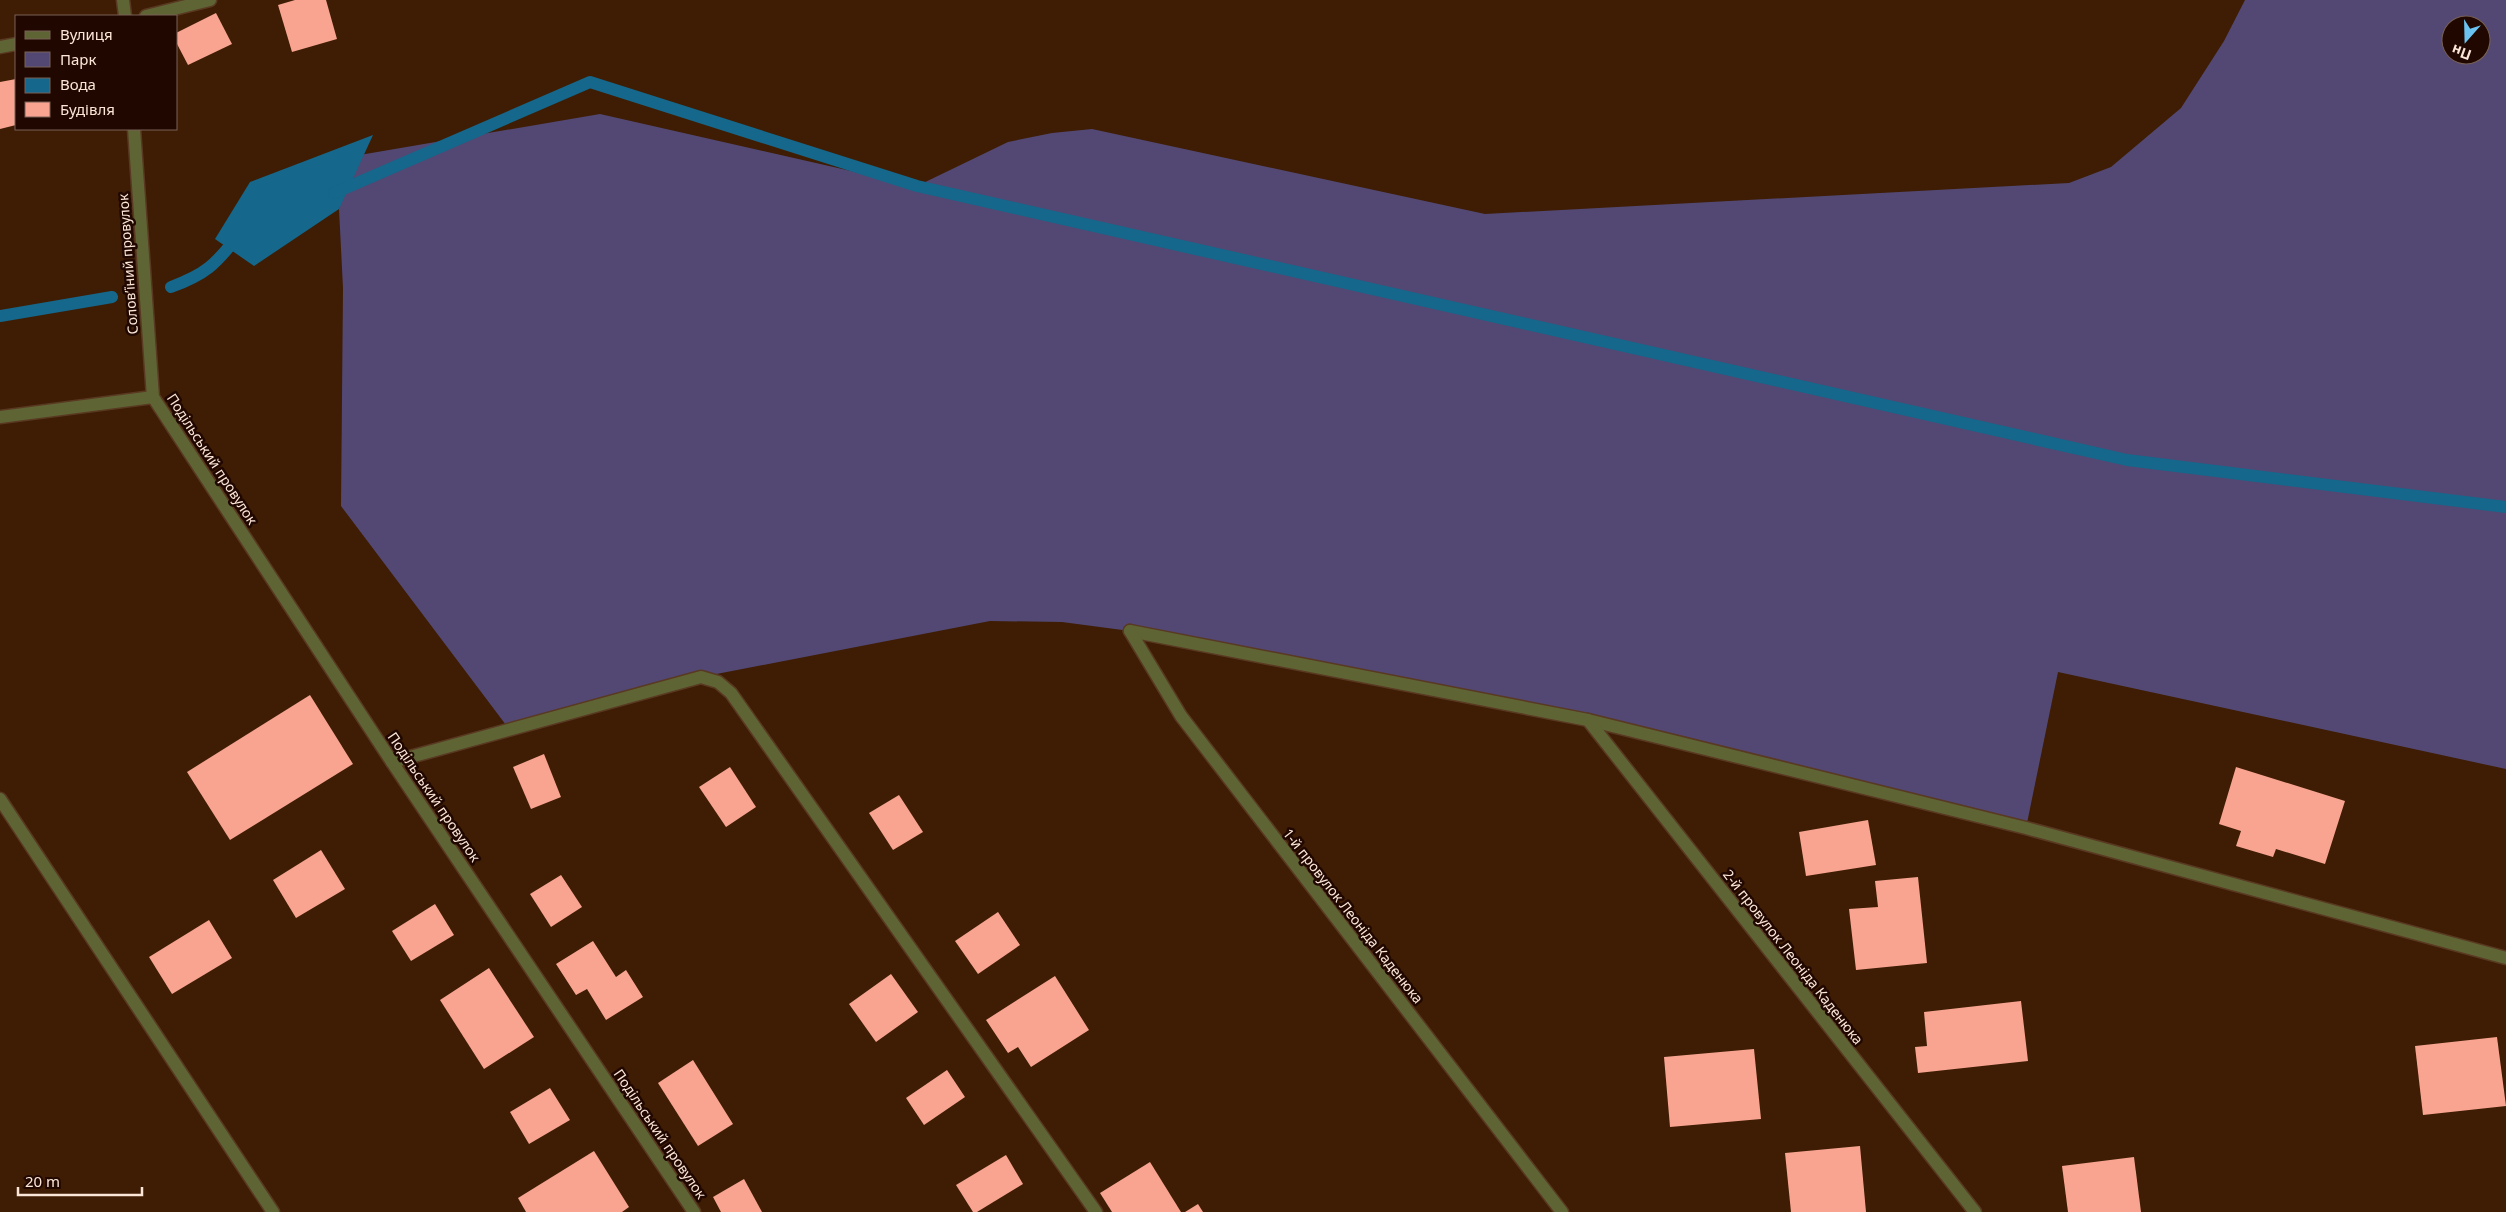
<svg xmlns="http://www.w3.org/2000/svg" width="2506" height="1212" font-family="'Noto Sans',sans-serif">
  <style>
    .green { fill: #524873; fill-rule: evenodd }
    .water { fill: #15678b }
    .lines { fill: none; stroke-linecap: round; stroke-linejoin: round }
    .stream { stroke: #15678b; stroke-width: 12 }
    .building { fill: #f8a491 }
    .minor-casing { stroke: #593922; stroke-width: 15 }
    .minor { stroke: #5f6434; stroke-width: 12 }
    .labels { text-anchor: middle; stroke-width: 5; stroke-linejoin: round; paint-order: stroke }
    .street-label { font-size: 14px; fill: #fce6d8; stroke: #200800 }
  </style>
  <rect width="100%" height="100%" fill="#3e1d04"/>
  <path class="green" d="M2245,0h261v769l-448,-97 -32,156 -438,-108 -458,-89 -68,-9 -72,-1 -289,56 -192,52 -168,-223 2,-218 -4,-79 9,-52 252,-43 317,72 91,-44 44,-9 40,-4 393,85 584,-31 42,-16 70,-59 43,-67zM2451,25h30v30h-30z"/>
  <path class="water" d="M373,135l-34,74 -85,57 -39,-27 35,-57z"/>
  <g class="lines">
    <g class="stream">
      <path d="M334,193l256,-111 327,104 1210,274 379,47"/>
      <path d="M171,287c35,-13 44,-22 67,-51"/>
      <path d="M0,316l112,-19"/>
    </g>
  </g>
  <g class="building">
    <path d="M295,0h31l11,39 -45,13 -14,-47z"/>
    <path d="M216,13l16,31 -44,21 -12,-23v-9z"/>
    <path d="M16,79v46l-16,4v-47z"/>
    <path d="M310,695l43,69 -123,76 -43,-68z"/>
    <path d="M544,754l17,43 -30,12 -18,-42z"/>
    <path d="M730,767l26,40 -30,20 -27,-40z"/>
    <path d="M2236,767l109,34 -20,63 -49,-15 -3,8 -37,-11 5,-15 -22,-7z"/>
    <path d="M899,795l24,37 -30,18 -24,-37z"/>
    <path d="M1868,820l8,45 -70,11 -7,-44z"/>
    <path d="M321,850l24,39 -49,29 -23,-38z"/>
    <path d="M561,875l21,32 -31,20 -21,-33z"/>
    <path d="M1918,877l9,86 -71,7 -7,-61 29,-2 -3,-26z"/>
    <path d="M435,904l19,31 -43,26 -19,-30z"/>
    <path d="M998,912l22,33 -42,29 -23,-33z"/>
    <path d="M209,920l23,38 -60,36 -23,-37z"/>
    <path d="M593,941l23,36 10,-7 17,27 -37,23 -19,-31 -11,6 -20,-31z"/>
    <path d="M489,968l45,69 -50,32 -44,-69z"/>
    <path d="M891,974l27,38 -42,30 -27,-38z"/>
    <path d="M1055,976l34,54 -58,37 -13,-20 -10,6 -22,-33z"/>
    <path d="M2021,1001l7,60 -110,12 -3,-26 12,-1 -3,-34z"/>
    <path d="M2497,1037l9,69 -83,9 -8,-69z"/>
    <path d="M1754,1049l7,70 -91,8 -6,-70z"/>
    <path d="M693,1060l40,64 -35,22 -40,-63z"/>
    <path d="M947,1070l18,27 -41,28 -18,-27z"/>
    <path d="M550,1088l20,32 -41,24 -19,-32z"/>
    <path d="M1860,1146l6,66h-75l-6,-59z"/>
    <path d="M594,1151l35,56 -7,5h-96l-8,-14z"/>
    <path d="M1006,1155l17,29 -46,28h-4l-17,-27z"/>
    <path d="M2134,1157l7,55h-73l-6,-46z"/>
    <path d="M1150,1162l31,50h-69l-12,-19z"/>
    <path d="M744,1179l18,33h-41l-8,-15z"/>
    <path d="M1198,1204l5,8h-18z"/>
  </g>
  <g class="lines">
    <g class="minor-casing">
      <g id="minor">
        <path d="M123,0l2,16"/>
        <path d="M146,16l64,-16"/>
        <path d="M0,47l16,-3"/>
        <path d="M134,129l19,268 239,365 302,450"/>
        <path d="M0,417l153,-20"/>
        <path d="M1130,631l458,89 438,108 480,130"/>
        <path d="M1130,631l51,85 381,496"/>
        <path d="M1588,720l387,492"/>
        <path d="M392,762l309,-85 17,5 13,11 365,519"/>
        <path d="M0,799l273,413"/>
      </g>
    </g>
    <use href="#minor" class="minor"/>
  </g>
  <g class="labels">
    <g class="street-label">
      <text transform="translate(128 264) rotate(-94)" y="5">Соловʼїний провулок</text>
      <text transform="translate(212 459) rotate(57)" y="5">Подільський провулок</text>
      <text transform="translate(434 797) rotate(56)" y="5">Подільський провулок</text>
      <text transform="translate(1353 916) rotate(52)" y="5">1-й провулок Леоніда Каденюка</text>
      <text transform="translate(1793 957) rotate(52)" y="5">2-й провулок Леоніда Каденюка</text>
      <text transform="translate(660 1134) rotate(56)" y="5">Подільський провулок</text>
    </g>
  </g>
  <rect x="15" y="15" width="162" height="115" fill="#200800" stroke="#786156"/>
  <rect x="25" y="31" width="25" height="8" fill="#5f6434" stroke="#786156"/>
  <text x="60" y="40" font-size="15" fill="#fce6d8">Вулиця</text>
  <rect x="25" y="52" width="25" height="15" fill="#524873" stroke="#786156"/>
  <text x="60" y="65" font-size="15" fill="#fce6d8">Парк</text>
  <rect x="25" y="78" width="25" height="15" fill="#15678b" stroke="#786156"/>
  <text x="60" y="90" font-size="15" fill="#fce6d8">Вода</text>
  <rect x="25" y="102" width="25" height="15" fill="#f8a491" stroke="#786156"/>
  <text x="60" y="115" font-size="15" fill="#fce6d8">Будівля</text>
  <g transform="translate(2466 40) rotate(200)"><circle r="24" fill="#200800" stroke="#786156"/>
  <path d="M0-4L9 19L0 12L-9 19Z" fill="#6bc3f2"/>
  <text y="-8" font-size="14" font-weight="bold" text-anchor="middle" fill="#fce6d8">Пн</text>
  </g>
  <path d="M18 1187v8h124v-8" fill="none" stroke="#fce6d8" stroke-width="2.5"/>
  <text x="25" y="1187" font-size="15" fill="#fce6d8" stroke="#200800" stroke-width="4" paint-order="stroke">20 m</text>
</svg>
